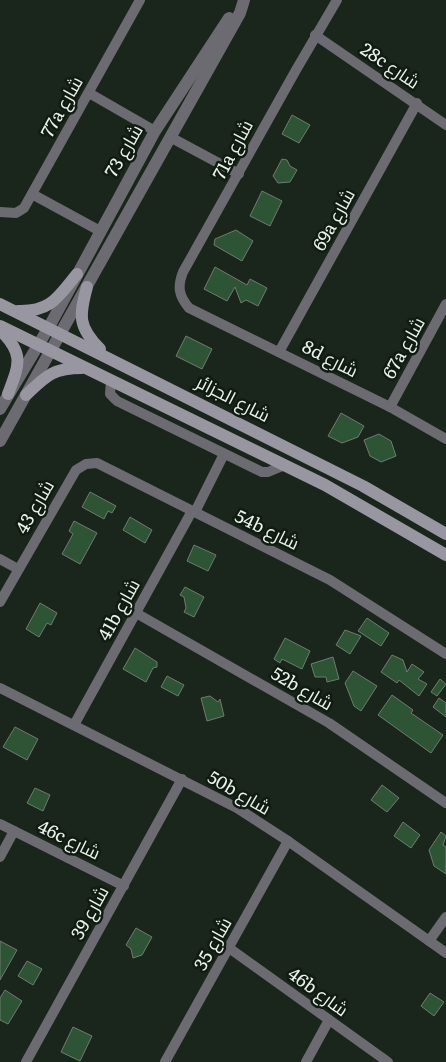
<svg xmlns="http://www.w3.org/2000/svg" width="446" height="1062" font-family="Literata,Cairo,serif">
  <style>
    .building { fill: #2d5434; stroke: #6f7c70 }
    .lines { fill: none; stroke-linecap: round; stroke-linejoin: round }
    .minor { stroke: #6d6b72; stroke-width: 10 }
    .tertiary { stroke: #6d6b72; stroke-width: 12 }
    .secondary { stroke: #9896a1; stroke-width: 12 }
    .labels { text-anchor: middle; stroke-width: 5; stroke-linejoin: round; paint-order: stroke }
    .street-label { font-size: 18px; fill: #eaf2eb; stroke: #101b12 }
  </style>
  <rect width="100%" height="100%" fill="#1a251b"/>
  <g class="building">
    <path d="M292,115l18,10 -11,18 -17,-9z"/>
    <path d="M282,159l5,1 3,6 7,4 -7,12 -12,1 -5,-7z"/>
    <path d="M262,191l20,10 -12,25 -20,-10z"/>
    <path d="M236,230l17,11 -11,20 -28,-16 1,-6z"/>
    <path d="M215,267l32,18 3,-6 17,9 -9,18 -12,-6 -5,3 -6,-16 -8,14 -23,-12z"/>
    <path d="M186,336l26,13 -10,20 -26,-13z"/>
    <path d="M341,413l23,13 -6,11 -16,6 -14,-7z"/>
    <path d="M379,434l12,7 5,15 -15,6 -11,-6 -6,-16z"/>
    <path d="M90,492l26,14 -4,7 -4,-2 -4,8 -22,-12z"/>
    <path d="M130,517l22,13 -7,13 -22,-13z"/>
    <path d="M74,521l23,12 -17,31 -18,-10 11,-20 -4,-3z"/>
    <path d="M194,545l22,10 -8,16 -21,-10z"/>
    <path d="M185,587l19,10 -10,20 -10,-5 2,-4 -2,-11 -4,-2z"/>
    <path d="M40,603l17,10 -6,12 -4,-2 -8,14 -13,-8z"/>
    <path d="M367,618l22,15 -8,13 -23,-15z"/>
    <path d="M345,630l16,6 -11,18 -14,-9z"/>
    <path d="M285,638l25,13 -8,18 -20,-10 -2,4 -6,-4z"/>
    <path d="M135,648l22,14v5l-4,1 -7,14 -23,-13z"/>
    <path d="M392,655l11,5 4,12 5,-8 12,8 -6,7 9,5 -8,12 -20,-16 -2,3 -16,-11z"/>
    <path d="M333,657l6,22 -12,3 -1,-5h-11l-4,-13z"/>
    <path d="M353,671l24,15 -16,25 -7,-5 -9,-23z"/>
    <path d="M167,676l17,9 -6,11 -17,-9z"/>
    <path d="M440,679l6,5 -9,12 -6,-4z"/>
    <path d="M392,695l21,15 -2,3 32,22 -12,18 -53,-38z"/>
    <path d="M210,696l8,6 2,-3 4,17 -17,5 -6,-23z"/>
    <path d="M439,698l7,5v14l-13,-10z"/>
    <path d="M15,727l23,12 -11,21 -24,-13z"/>
    <path d="M382,785l17,13 -12,14 -16,-12z"/>
    <path d="M35,788l15,7 -7,16 -16,-8z"/>
    <path d="M403,822l17,13 -9,13 -17,-12z"/>
    <path d="M441,832l5,4 -3,9 3,2v27l-12,-8 -5,-16z"/>
    <path d="M136,928l16,9 -10,18 -9,3 -2,-9 -5,-4z"/>
    <path d="M0,941l17,9 -17,30z"/>
    <path d="M27,961l15,8 -9,16 -15,-9z"/>
    <path d="M5,990l17,11 -14,23 -8,-4v-22z"/>
    <path d="M430,993l14,9 -10,14 -13,-10z"/>
    <path d="M73,1027l19,9 -12,25 -19,-9z"/>
  </g>
  <g class="lines">
    <g class="minor">
      <path d="M337,0l-41,70 -113,202c-6,15 -4,24 6,36l201,99 56,32"/>
      <path d="M315,35l131,90"/>
      <path d="M89,93l66,38"/>
      <path d="M170,137l69,37"/>
      <path d="M32,194l68,37"/>
      <path d="M0,212l16,1 8,-5 116,-208"/>
      <path d="M279,352l138,-249"/>
      <path d="M111,381l-1,13 7,7 145,71h6l17,-7"/>
      <path d="M390,407l56,-103"/>
      <path d="M195,512l29,-58"/>
      <path d="M0,559l18,10"/>
      <path d="M0,602l76,-132 10,-6 11,-1 233,117 116,74"/>
      <path d="M136,613l193,110 117,80"/>
      <path d="M0,688l237,120 51,33 158,112"/>
      <path d="M74,725l118,-214"/>
      <path d="M0,824l124,62"/>
      <path d="M0,857l14,-26"/>
      <path d="M429,941l17,-24"/>
      <path d="M229,948l159,114"/>
      <path d="M26,1062l156,-283"/>
      <path d="M165,1062l123,-221"/>
      <path d="M306,1062l23,-42"/>
    </g>
    <g class="tertiary">
      <path d="M0,409l49,-82 106,-196 74,-113"/>
      <path d="M0,441l240,-428 4,-13"/>
    </g>
    <g class="secondary">
      <path d="M87,287c-8,29 -9,40 13,62"/>
      <path d="M0,304l363,182 83,48"/>
      <path d="M18,311c33,1 40,-14 59,-37"/>
      <path d="M0,326l325,159 121,70"/>
      <path d="M0,330c25,24 19,35 8,64"/>
      <path d="M26,395c20,-19 27,-27 56,-27"/>
    </g>
  </g>
  <g class="labels">
    <g class="street-label">
      <text transform="translate(390 66) rotate(34)" y="6">28c شارع</text>
      <text transform="translate(62 107) rotate(-61)" y="6">77a شارع</text>
      <text transform="translate(233 150) rotate(-62)" y="6">71a شارع</text>
      <text transform="translate(124 151) rotate(-60)" y="6">شارع 73</text>
      <text transform="translate(334 220) rotate(-61)" y="6">69a شارع</text>
      <text transform="translate(404 348) rotate(-61)" y="6">67a شارع</text>
      <text transform="translate(330 359) rotate(27)" y="6">8d شارع</text>
      <text transform="translate(233 399) rotate(27)" y="6">شارع الجزائر</text>
      <text transform="translate(35 507) rotate(-60)" y="6">شارع 43</text>
      <text transform="translate(267 530) rotate(26)" y="6">54b شارع</text>
      <text transform="translate(119 610) rotate(-61)" y="6">41b شارع</text>
      <text transform="translate(302 689) rotate(30)" y="6">52b شارع</text>
      <text transform="translate(239 793) rotate(30)" y="6">50b شارع</text>
      <text transform="translate(69 840) rotate(26)" y="6">46c شارع</text>
      <text transform="translate(90 913) rotate(-61)" y="6">شارع 39</text>
      <text transform="translate(213 944) rotate(-61)" y="6">شارع 35</text>
      <text transform="translate(318 992) rotate(36)" y="6">46b شارع</text>
    </g>
  </g>
</svg>
